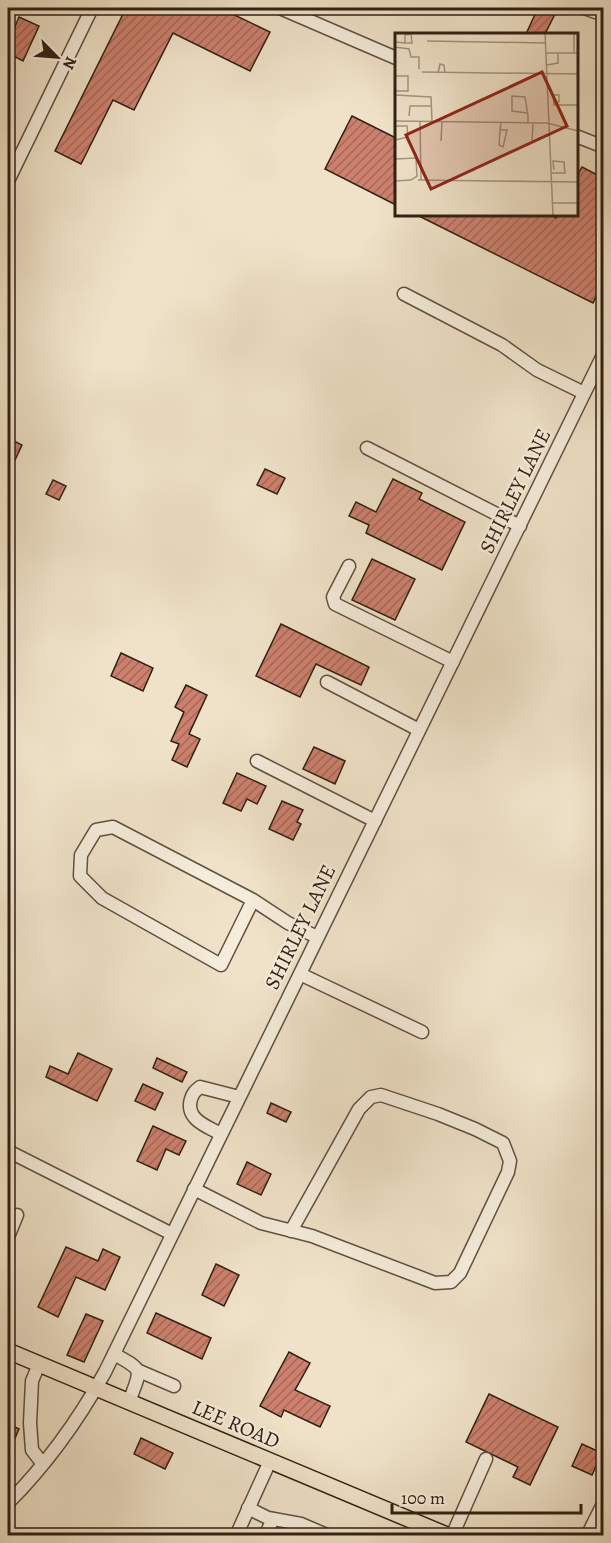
<svg xmlns="http://www.w3.org/2000/svg" width="611" height="1543" font-family="Alegreya,serif">
  <style>
    .building { fill: url(#building-hatch); stroke: #302012; stroke-width: 1.5 }
    .lines { fill: none; stroke-linecap: round; stroke-linejoin: round }
    .minor-casing { stroke: #605040; stroke-width: 15 }
    .major-casing { stroke: #302012; stroke-width: 18 }
    .minor { stroke: #f5ecdb; stroke-width: 12 }
    .major { stroke: #efe2c8; stroke-width: 15 }
    .labels { text-anchor: middle; stroke-width: 4.5; stroke-linejoin: round; paint-order: stroke }
    .street-label { font-size: 21px; fill: #302012; stroke: #f5ecdb }
    .inset-road { fill: none; stroke: #a3947f; stroke-width: 1.5 }
    .view { fill: #8f2418; fill-opacity: 0.15; stroke: #8f2418; stroke-width: 3 }
    .inset-edge { fill: none; stroke: #302012; stroke-width: 3 }
  </style>
  <defs>
    <pattern id="building-hatch" width="6" height="6" patternUnits="userSpaceOnUse" patternTransform="scale(1.5)"><rect width="6" height="6" fill="#cc806d"/><path d="M-1 1l2-2M0 6l6-6M5 7l2-2" fill="none" stroke="#a66858"/></pattern>
  </defs>
  <rect width="100%" height="100%" fill="#efe2c8"/>
  <filter id="stains"><feTurbulence type="fractalNoise" baseFrequency=".00333" numOctaves="4"/><feColorMatrix values="0 0 0 0 .2 0 0 0 0 .09 0 0 0 0 .02 0 0 0 .5 -.17"/></filter>
  <radialGradient id="worn" r=".72"><stop offset=".6" stop-color="#630" stop-opacity="0"/><stop offset="1" stop-color="#630" stop-opacity=".3"/></radialGradient>
  <g class="building">
    <path d="M126,8h94l50,24 -20,39 -77,-38 -39,77 -21,-10 -32,64 -26,-13z"/>
    <path d="M538,8h20l-13,26h-19z"/>
    <path d="M19,17l20,9 -16,35 -15,-8v-10z"/>
    <path d="M352,116l44,22v67l-71,-36z"/>
    <path d="M582,167l21,11v104l-10,21 -178,-89h134l7,4 2,-4h18v-36z"/>
    <path d="M8,438l14,7 -14,30z"/>
    <path d="M265,469l20,9 -8,16 -20,-9z"/>
    <path d="M393,479l29,14 -3,6 46,23 -23,48 -76,-37 3,-8 -20,-9 7,-14 20,10z"/>
    <path d="M53,480l13,6 -7,14 -13,-6z"/>
    <path d="M372,559l43,20 -20,41 -43,-20z"/>
    <path d="M281,624l88,43 -8,18 -45,-21 -16,33 -44,-21z"/>
    <path d="M121,653l32,15 -10,23 -32,-15z"/>
    <path d="M186,685l21,10 -18,39 11,5 -13,28 -15,-7 7,-16 -8,-3 13,-29 -9,-5z"/>
    <path d="M314,747l31,14 -10,23 -32,-15z"/>
    <path d="M237,773l29,13 -9,18 -10,-5 -6,12 -18,-8z"/>
    <path d="M282,801l21,9 -6,12 4,2 -8,16 -24,-11z"/>
    <path d="M78,1053l34,16 -15,32 -51,-24 4,-11 18,8z"/>
    <path d="M157,1058l30,14 -5,10 -29,-14z"/>
    <path d="M143,1084l20,9 -8,17 -20,-9z"/>
    <path d="M271,1103l20,9 -5,10 -19,-9z"/>
    <path d="M153,1126l33,15 -7,14 -13,-6 -9,21 -20,-9z"/>
    <path d="M247,1162l24,12 -10,21 -24,-11z"/>
    <path d="M66,1247l32,14 5,-12 17,8 -15,33 -29,-13 -18,40 -20,-10z"/>
    <path d="M216,1264l23,11 -15,31 -22,-11z"/>
    <path d="M156,1313l55,25 -9,21 -55,-26z"/>
    <path d="M86,1314l17,7 -19,41 -17,-7z"/>
    <path d="M289,1352l21,11 -15,27 35,16 -10,21 -36,-17 -3,7 -21,-11z"/>
    <path d="M489,1394l69,33 -28,58 -17,-8 5,-10 -52,-25z"/>
    <path d="M8,1424l11,5 -11,26z"/>
    <path d="M141,1438l32,15 -8,16 -31,-15z"/>
    <path d="M582,1444l20,9 -10,22 -20,-9z"/>
  </g>
  <g class="lines">
    <g class="minor-casing">
      <g id="minor">
        <path d="M280,8l116,50"/>
        <path d="M584,8l20,7"/>
        <path d="M576,136l28,11"/>
        <path d="M8,181l84,-173"/>
        <path d="M404,294l98,51 35,25 47,23"/>
        <path d="M367,448l153,78"/>
        <path d="M349,566l-16,31 2,7 118,58"/>
        <path d="M327,682l92,48"/>
        <path d="M257,761l118,60"/>
        <path d="M253,900l-32,65 -119,-67 -22,-22 1,-21 15,-25 17,-3 140,73 35,23 29,14"/>
        <path d="M300,974l122,58"/>
        <path d="M221,1134c-15,-8 -36,-15 -30,-35 2,-6 4,-8 9,-12l39,10"/>
        <path d="M8,1151l164,83"/>
        <path d="M194,1189l67,34 51,13 123,47 16,-1 9,-9 48,-101 2,-11 -7,-18 -28,-14 -37,-15 -57,-19 -10,2 -12,12 -68,122"/>
        <path d="M8,1237l9,-22"/>
        <path d="M114,1354c31,17 27,15 15,48"/>
        <path d="M39,1364l-7,17 -2,42 2,27 10,13"/>
        <path d="M139,1371l35,15"/>
        <path d="M8,1503c38,-38 71,-84 97,-131l499,-1019"/>
        <path d="M248,1508l20,10 33,6 28,12"/>
        <path d="M236,1536l34,-75"/>
        <path d="M265,1536l8,-17"/>
        <path d="M452,1536l34,-77"/>
        <path d="M587,1536l17,-34"/>
      </g>
    </g>
    <g class="major-casing">
      <path id="major" d="M8,1351l441,185"/>
    </g>
    <use href="#minor" class="minor"/>
    <use href="#major" class="major"/>
  </g>
  <g class="labels">
    <g class="street-label">
      <text transform="translate(515 491) rotate(-64)" y="7">SHIRLEY LANE</text>
      <text transform="translate(300 927) rotate(-64)" y="7">SHIRLEY LANE</text>
      <text transform="translate(236 1424) rotate(23)" y="7">LEE ROAD</text>
    </g>
  </g>
  <g transform="translate(395 33)">
    <rect width="183" height="183" fill="#efe2c8"/>
    <path class="inset-road" d="M150,0l8,183M179,0v20M32,8l118,2M0,9l10,1h7l-1,-9 -6,1v8M0,14l14,2 2,8h8v12M151,20h32M152,32l11,-2v-10M27,39l156,2M43,40l2,-9 4,1 1,8M0,43h13v15h-13M0,62l36,2 1,24M159,70l5,-1v-7h-6l1,10M158,72h25M132,80l-15,-2v-15l13,1 3,19v7M14,83l1,-10h21M0,88l152,2 31,8M25,88l1,59M0,93h12l1,11 -13,3M105,97h7l-4,17 -4,-2 1,-15 1,-7M46,108l1,-20M137,109l1,-19M0,126l21,-1 1,18 -6,4 -16,1M156,140h14l-1,-11 -11,-1 1,9M23,147l160,2M158,170h25"/>
    <path class="view" d="M147,39l25,54 -136,63 -25,-54z"/>
    <rect width="183" height="183" class="inset-edge"/>
  </g>
  <rect width="611" height="1543" fill="none" stroke="#efe2c8" stroke-width="30"/>
  <rect x="9" y="9" width="593" height="1525" fill="none" stroke="#302012" stroke-width="3"/>
  <rect x="15" y="15" width="581" height="1513" fill="none" stroke="#302012" stroke-width="1.5"/>
  <g transform="translate(57 57) rotate(115)" stroke="#f5ecdb" stroke-width="4.5" paint-order="stroke">
  <path d="M0-4.5L10 22L0 15L-10 22Z" fill="#302012"/>
  <text y="-9" font-size="16" font-weight="bold" text-anchor="middle" fill="#302012">N</text>
  </g>
  <path d="M392 1504v9h189v-9" fill="none" stroke="#302012" stroke-width="3"/>
  <text x="401" y="1504" font-size="18" fill="#302012" stroke="#f5ecdb" stroke-width="4.5" paint-order="stroke">100 m</text>
  <rect width="100%" height="100%" filter="url(#stains)"/>
  <rect width="100%" height="100%" fill="url(#worn)"/>
</svg>
